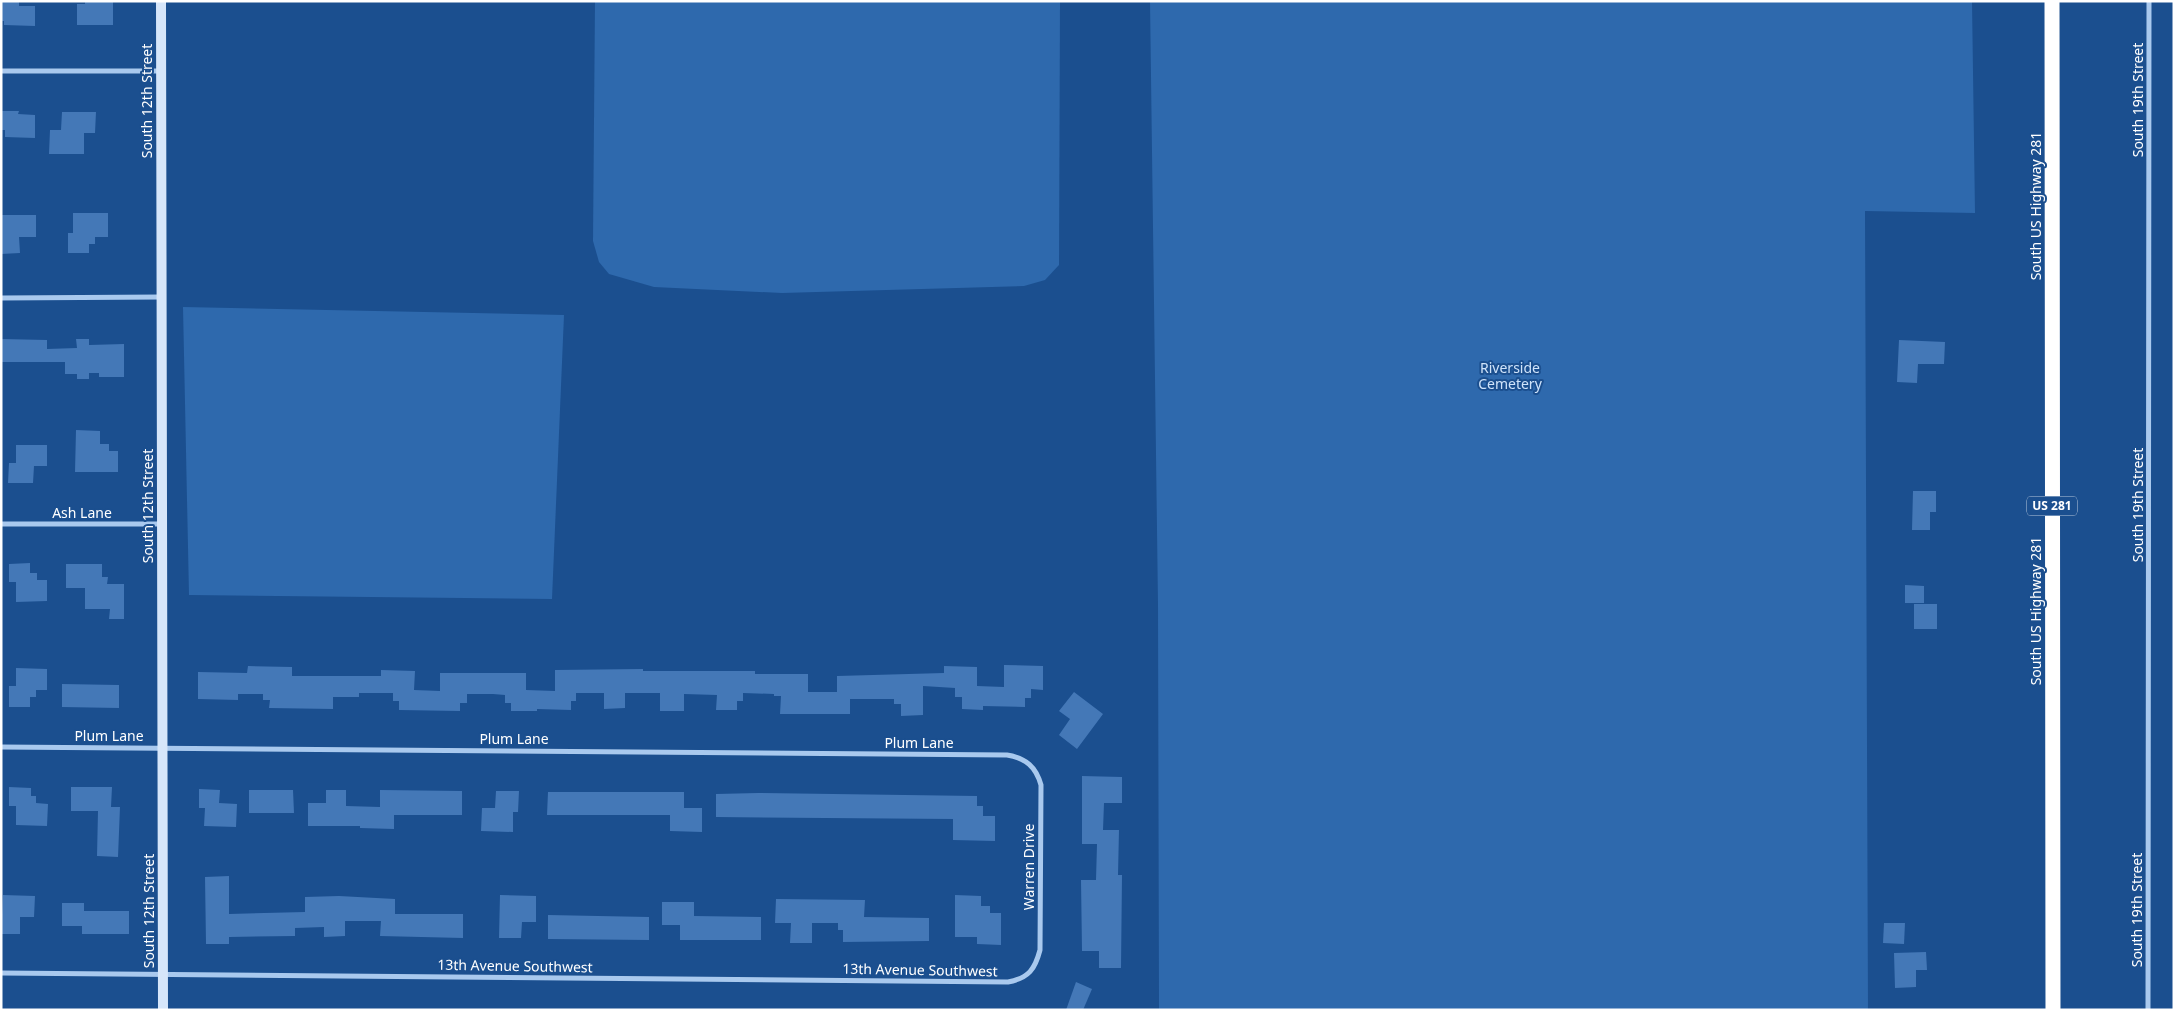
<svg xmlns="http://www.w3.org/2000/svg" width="2175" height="1011" font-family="'Noto Sans',sans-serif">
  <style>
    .green { fill: #2e69ad }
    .building { fill: #4478b7 }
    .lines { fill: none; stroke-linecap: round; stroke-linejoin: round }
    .street { stroke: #a9c9ee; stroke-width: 5 }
    .secondary { stroke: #d6e6fa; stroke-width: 10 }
    .highway { stroke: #fff; stroke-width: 15 }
    .labels { text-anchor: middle; stroke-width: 4; stroke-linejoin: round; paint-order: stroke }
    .shield { fill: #1b4f8f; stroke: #bbcadd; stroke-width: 1 }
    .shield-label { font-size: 12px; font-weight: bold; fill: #fff }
    .street-label { font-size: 14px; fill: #fff; stroke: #1b4f8f }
    .park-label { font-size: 14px; fill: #cfe3fa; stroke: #1b4f8f }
  </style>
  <rect width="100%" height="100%" fill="#1b4f8f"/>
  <g class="green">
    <path d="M595,1h465l-1,264 -14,15 -21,6 -242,7 -128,-6 -45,-13 -10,-12 -6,-21z"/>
    <path d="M1150,1h822l3,212 -110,-2 3,799h-709l-1,-405z"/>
    <path d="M183,307l381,8 -12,284 -363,-4z"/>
  </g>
  <g class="building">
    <path d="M1,1h18v5h16v20l-31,-1v-4h-3z"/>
    <path d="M85,1h28v24h-36v-21h8z"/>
    <path d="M1,111h18l-1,3 17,1v23l-30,-1v-7h-4z"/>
    <path d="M62,112h34l-1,21h-11v21h-35l1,-24h11z"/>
    <path d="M73,213h35v24h-13v7h-6v9h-21v-20h5z"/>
    <path d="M1,215h35v22h-17l1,16 -19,1z"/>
    <path d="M1,339l46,1v9l30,-1 -1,-9h13v6l35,-1v33h-25v-4h-10v6h-12v-5h-12v-12h-64z"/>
    <path d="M1899,340l46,2 -1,22h-26l-1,19 -20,-1z"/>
    <path d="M76,430l24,1v13h9v7h9v21h-43z"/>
    <path d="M16,445h31v21h-13l-1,17h-25l1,-20h7z"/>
    <path d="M1913,491h23v21h-6v18h-18z"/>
    <path d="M30,563v10h7v7h10v21l-31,1v-20h-7v-18z"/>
    <path d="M66,564h36v13h6l-1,7h17v35h-15l1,-10h-25v-21h-19z"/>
    <path d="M1905,585l19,1v17h-19z"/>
    <rect x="1914" y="604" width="23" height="25"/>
    <path d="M1004,665l39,1v24l-12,-1v9h-6v9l-42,-1v4l-21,-1v-12h-7v-9l-32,-2v29l-22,1v-12h-7v-5h-44v15h-70l1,-18h-7v-2l-31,-1v8h-6v9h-21l1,-15 -33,-1v17h-24v-18h-35v15l-21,1v-16h-28v8h-5v9l-34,-1v2h-26v-8h-6v-8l-12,-1h-26v9h-7v8l-61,-1v-9h-6v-8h-34v4h-26v12l-64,-1 1,-8h-7v-6h-25v6l-40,-1v-27l49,1 1,-7 44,1v9h89v-6l34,1 -1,19 26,1v-18h86v17l29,1v-21l88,-1v2h112v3h53v18h29v-16l107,-3v-7l33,1v19l27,1z"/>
    <path d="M16,668l31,1v21h-11v7h-6v10h-21v-21h7z"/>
    <path d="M62,684l57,1v23l-57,-1z"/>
    <path d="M1074,692l29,22 -26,35 -18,-14 11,-16 -11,-8z"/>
    <path d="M1082,776l40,1v26h-18l-1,27h16l-1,45h4l-1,93h-22v-17h-17l-1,-71h15l1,-36h-15z"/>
    <path d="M9,787l22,1v8h5v7l12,1 -1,22 -31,-1v-19h-7z"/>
    <path d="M71,787h41l-1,20h9l-2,50 -21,-1 1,-45h-27z"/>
    <path d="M199,789l21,1 -1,13 18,1 -1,23 -32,-1 1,-18h-6z"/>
    <path d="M249,790h44l1,23h-45z"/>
    <path d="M326,790h20v16l34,1v-17l82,1v24h-68v14l-34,-1v-2h-52v-23h18z"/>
    <path d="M496,791h23l-1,21h-5v20l-32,-1 1,-23h13z"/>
    <path d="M548,792h136v16h18v24l-32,-1v-16h-123z"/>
    <path d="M758,793l219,3v10h6v10h12v25l-42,-1v-21l-237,-2v-23z"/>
    <path d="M229,876v38l76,-2v-15l34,-1 56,3v15h68v24l-83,-2 1,-15h-36v15l-21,1v-10l-29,1v8l-66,1v7h-23l-1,-67z"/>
    <path d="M3,895l32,1 -1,21h-14v17h-19z"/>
    <path d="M500,895l36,1v26h-14l-1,16h-22z"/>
    <path d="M955,895l26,1v10h9v7h11v32l-24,-1v-7h-22z"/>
    <path d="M776,899l89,1 -1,17 65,1v23l-86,1v-12h-5v-7h-26v20h-22l1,-20h-16z"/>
    <path d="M662,902h32v14l67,1v23h-81v-15h-18z"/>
    <path d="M62,903h22v8h45v23h-47v-8h-20z"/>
    <path d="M548,915l101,2v23l-101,-1z"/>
    <path d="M1884,923h21l-1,21 -21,-1z"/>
    <path d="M1926,952l1,18h-11v17l-21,1 -1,-35z"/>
    <path d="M1076,982l16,7 -9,21h-17z"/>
  </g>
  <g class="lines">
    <g class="street">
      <path d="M1,71h160"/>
      <path d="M1,298l160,-1"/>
      <path d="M1,524h161"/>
      <path d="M1,747l1006,8c19,3 29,12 34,30l-1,165c-5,19 -11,28 -32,32l-1007,-9"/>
      <path d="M2148,1010l1,-1009"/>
    </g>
    <path class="secondary" d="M161,1l2,1009"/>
    <path class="highway" d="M2052,1l1,1009"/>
  </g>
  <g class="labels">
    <rect class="shield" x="2027" y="496.5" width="50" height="19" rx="4"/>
    <g class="shield-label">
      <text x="2052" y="510">US 281</text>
    </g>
    <g class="street-label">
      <text transform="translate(2138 100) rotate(-90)" y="5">South 19th Street</text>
      <text transform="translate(147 101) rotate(-90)" y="5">South 12th Street</text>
      <text transform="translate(2036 206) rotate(-90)" y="5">South US Highway 281</text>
      <text transform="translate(2138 505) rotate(-90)" y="5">South 19th Street</text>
      <text transform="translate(148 506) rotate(-90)" y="5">South 12th Street</text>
      <text x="82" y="518">Ash Lane</text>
      <text transform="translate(2036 611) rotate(-90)" y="5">South US Highway 281</text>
      <text x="109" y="741">Plum Lane</text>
      <text x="514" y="744">Plum Lane</text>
      <text x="919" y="748">Plum Lane</text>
      <text transform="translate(1029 867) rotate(-90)" y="5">Warren Drive</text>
      <text transform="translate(2137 910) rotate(-90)" y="5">South 19th Street</text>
      <text transform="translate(149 911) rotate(-90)" y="5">South 12th Street</text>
      <text transform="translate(515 966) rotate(1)" y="5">13th Avenue Southwest</text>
      <text transform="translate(920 970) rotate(1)" y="5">13th Avenue Southwest</text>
    </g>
    <g class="park-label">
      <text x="1510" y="373">Riverside<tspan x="1510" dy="16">Cemetery</tspan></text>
    </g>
  </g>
  <rect width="2175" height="1011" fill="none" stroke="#ffffff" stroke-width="5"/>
</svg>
